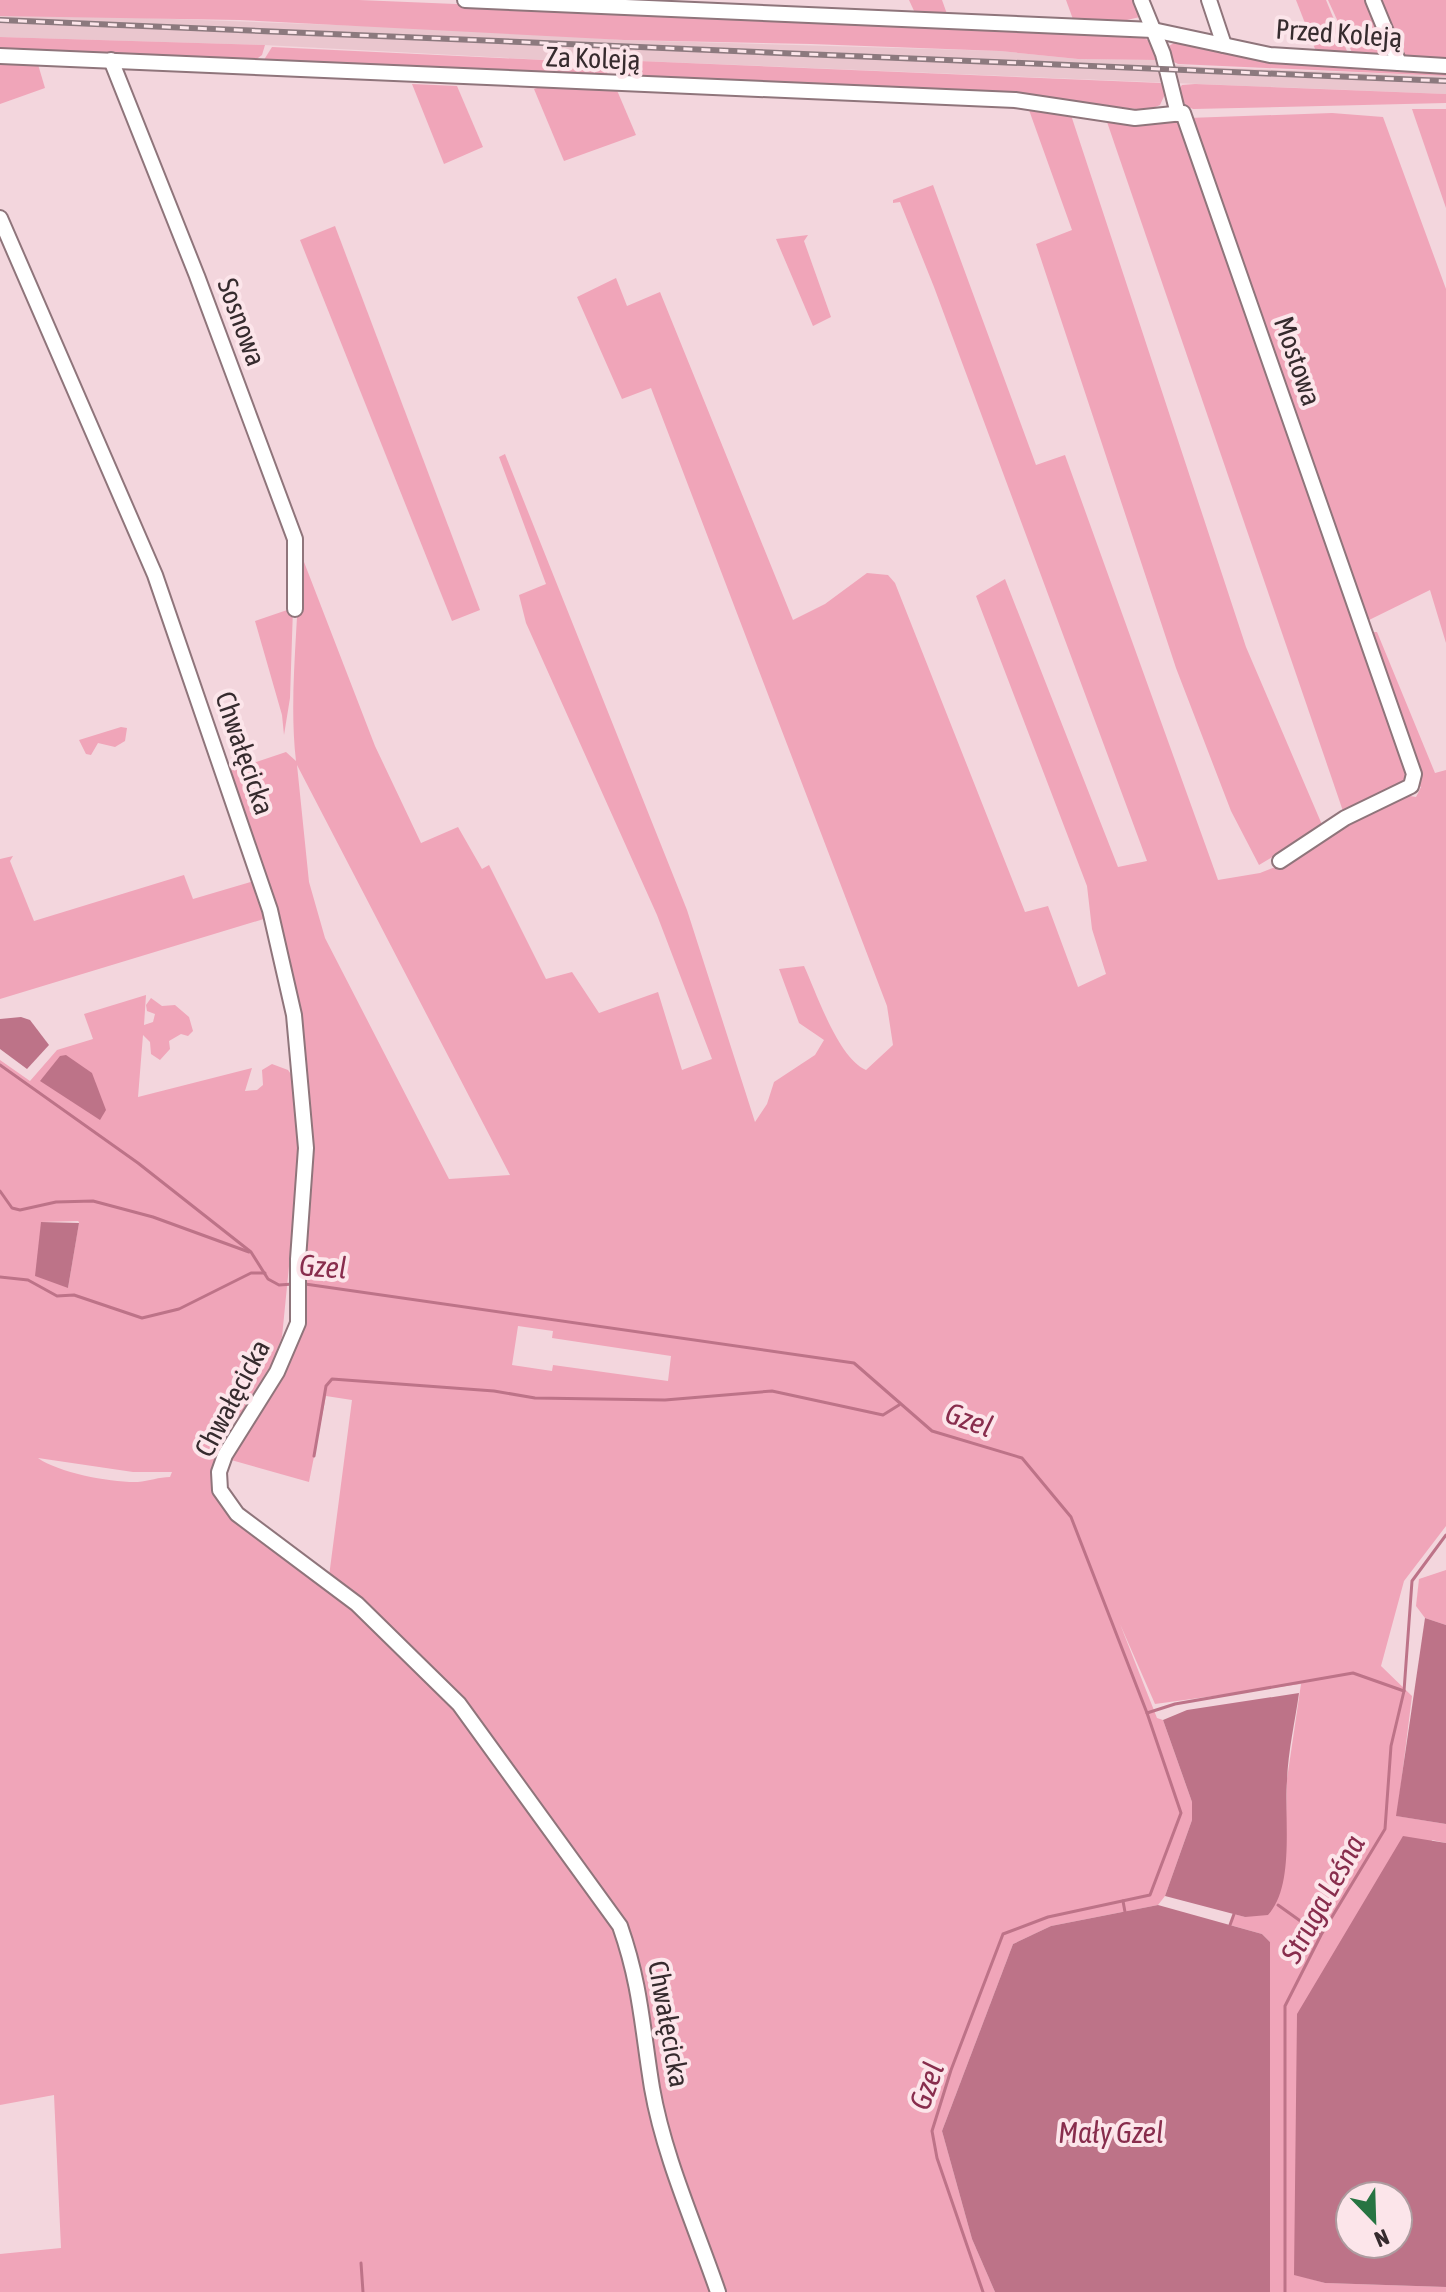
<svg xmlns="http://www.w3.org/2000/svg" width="1446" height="2292" font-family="'Asap Condensed',sans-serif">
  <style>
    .built { fill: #eac6ce }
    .green { fill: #f0a5b9; fill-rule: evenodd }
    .water { fill: #bd7388; fill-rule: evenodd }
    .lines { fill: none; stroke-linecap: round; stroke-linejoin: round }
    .stream { stroke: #bd7388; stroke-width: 3 }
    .minor-casing { stroke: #8f757b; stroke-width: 18 }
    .minor { stroke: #fff; stroke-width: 14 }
    .rail-casing { stroke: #8c797e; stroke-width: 6 }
    .rail { stroke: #fce5ea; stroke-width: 3; stroke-dasharray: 9; stroke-linecap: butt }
    .labels { text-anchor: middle; stroke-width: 8; stroke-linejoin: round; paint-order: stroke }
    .street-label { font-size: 28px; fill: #362b2e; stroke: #fce5ea }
    .water-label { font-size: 30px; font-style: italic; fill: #882d4d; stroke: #fce5ea }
  </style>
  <rect width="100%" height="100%" fill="#f3d6dd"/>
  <path class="built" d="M36,14l441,16 147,10 376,11 78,8 80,1 2,3 42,4 244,9v18l-831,-34 -10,3 -341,-18 -264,-8v-21z"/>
  <g class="green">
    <path d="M0,0h359l776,32 19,12 4,16 -80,-1 -78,-8 -189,-7 -187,-4 -384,-20 -240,-4z"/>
    <path d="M909,0h33l5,14 -32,-1z"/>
    <path d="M1066,0h67l7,17 -22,5h-44z"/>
    <path d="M1296,0h30l23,56 -32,-2z"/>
    <path d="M1328,0h42l18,52 -9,6 -24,1z"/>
    <path d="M1378,0h68v61l-43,-4z"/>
    <path d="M0,37l265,8 -3,10 -12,9 -250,-13z"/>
    <path d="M1182,38l264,31v7l-268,-12 -6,-3 -3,-15z"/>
    <path d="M272,47l333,16 3,13 -346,-13z"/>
    <path d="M0,60l37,1 8,27 -45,16z"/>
    <path d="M615,60l546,23 5,9 -6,13 -12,5 -194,-18 -334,-13z"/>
    <path d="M412,84l45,2 26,61 -39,17z"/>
    <path d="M1195,84l251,10v9l-253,6 -7,-3 -8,-15 4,-6z"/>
    <path d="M540,87l76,1 20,47 -72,26 -30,-72z"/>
    <path d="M1412,109h34v99l-32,-93z"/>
    <path d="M1029,110l42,5 175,532 77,180 -64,38 -28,-54 -55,-143 -140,-424 36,-14z"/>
    <path d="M1332,113l51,4 63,172v354l-16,-53 -65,32 -177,-504z"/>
    <path d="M1106,119l73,3 230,656 -65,36z"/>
    <path d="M933,185l103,280 29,-10 153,425 42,-7 23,-9 20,-16 101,-53 12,2 5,-10 -7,-4 -43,-151h6l58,141 11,-3v756l-42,55 -23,85 31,30 -15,120 49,8v19l-14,-3 -138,434 31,9 121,4v5h-176v-350l-8,-8 -32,-9 4,-11 11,3 41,-99 1,-39 14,-95 -146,20 -35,-80 37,94 6,2 29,82v18l-27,76 -7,9 -107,21 -38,18 -71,187 30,108 23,53h-995v-38l61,-6 -7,-153 -54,10v-1045l30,21 27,-31 36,-11 -9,-25 62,-19 -2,30 9,-3 2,-8 -8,-3 -1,-6 5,-7 11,8 13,-1 14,12 4,14 -5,5 -7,-2 -12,7 1,8 -10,11 -9,-6 -1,-12 -7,-7 -5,62 114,-29 -7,23 12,-1 6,-5 -1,-15 10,-6 16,6 5,7 6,88 -17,172 -10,26 -32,52 -17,3v11l-3,2 7,7 -12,36 2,18 111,92 24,-184 -26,-4 -17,86 -85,-24 74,-128 13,-171 -19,-188 -4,1 -58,-201 56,-19 10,9c-8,-68 4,-143 3,-212l76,197 46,97 37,-16 24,42 7,-4 57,114 26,-7 27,41 59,-21 24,78 30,-11 -55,-144 -131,-292 -7,-28 27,-11 -47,-127 6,-3 182,456 68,212 12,-18 7,-22 41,-27 9,-15 -25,-17 -20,-54 25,-3c13,28 34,92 62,104l27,-25 -6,-39 -236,-618 -29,11 -45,-102 39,-19 11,28 33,-14 133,328 32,-16 42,-31 21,2 7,8 130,329 23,-6 30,81 28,-13 -14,-45 -5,-43 -111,-290 29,-17 113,288 29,-6 -213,-574 -34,-85 -7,1v-3zM297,765l213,410 -61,4 -124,-241 -16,-56zM78,1221l1,1 -11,66 -27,-66zM518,1326l35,5 -1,7 119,18 -3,25 -115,-16 -1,6 -40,-6zM38,1458l95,14h39l-2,5c-11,0 -21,4 -32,5 -25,1 -79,-9 -100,-24z"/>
    <path d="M335,226l145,384 -28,11 -152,-381z"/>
    <path d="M808,235l-4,6 27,76 -18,9 -37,-87z"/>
    <path d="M293,608l-3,90 -6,37 -2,-20 -27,-94z"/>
    <path d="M121,727l6,1 -2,13 -10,6 -17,-4 -7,12 -5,-1 -7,-14z"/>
    <path d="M13,856l-3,5 24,60 150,-46 9,24 61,-18 13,37 -267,81v-140z"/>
    <path d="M1446,1570v55l-21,-7 -9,-12 3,-27z"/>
  </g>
  <g class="water">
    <path d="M21,1017l9,3 19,25 -22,24 -27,-20v-30z"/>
    <path d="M66,1055l26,18 14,37 -6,10 -60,-39 20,-25z"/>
    <path d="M41,1222l38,1 -11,65 -33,-12z"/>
    <path d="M1425,1618l21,7v199l-50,-8z"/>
    <path d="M1299,1693c-4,29 -11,58 -12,88 -3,38 8,105 -19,134l-23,2 -80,-21 27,-76v-18l-29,-82 24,-10z"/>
    <path d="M1403,1836l43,7v444l-121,-4 -31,-8 3,-261zM1350,2196h48v48h-48z"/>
    <path d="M1158,1905l104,29 8,8v350h-275l-23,-53 -30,-108 71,-187 38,-18z"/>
  </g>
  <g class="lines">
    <g class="stream">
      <path d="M0,1065l138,98 113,89 17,27 11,6 14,-1"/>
      <path d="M0,1191l12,17 8,2 36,-8 37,-1 60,16 96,35"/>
      <path d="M0,1277l28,3 29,16 17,-1 68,23 37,-9 72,-36h14"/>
      <path d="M305,1284l549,79 78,68 90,27 49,59 76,196 34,100 -31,82 -102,22 -45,17 -52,136 -19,61 5,27 46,134"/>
      <path d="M314,1456l12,-70 6,-7 162,12 41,7 130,2 107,-9 111,24 16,-10"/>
      <path d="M1147,1713l28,-9 178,-31 51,18"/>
      <path d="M1123,1901l2,11"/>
      <path d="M1278,1905l42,30"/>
      <path d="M1230,1925l4,-11"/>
      <path d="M361,2263l2,29"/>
      <path d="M1285,2292v-286l36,-71 64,-106 6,-83 13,-55 8,-110 34,-46"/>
    </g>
    <g class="minor-casing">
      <g id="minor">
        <path d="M465,0l688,30 117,25 176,11"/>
        <path d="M1141,0l22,54 15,60"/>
        <path d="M1209,0l15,45"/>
        <path d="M1373,0l26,63"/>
        <path d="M0,56l1015,44 120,18 48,-5 231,661 -3,12 -66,32 -65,43"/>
        <path d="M111,60l86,216 98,263v70"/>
        <path d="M0,218l155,357 115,335 24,105 12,133 -8,111v64l-21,49 -52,83 -6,17 1,18 17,24 120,90 102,100 161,222c21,60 22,101 32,162 12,69 43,137 66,204"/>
      </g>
    </g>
    <use href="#minor" class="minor"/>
    <g class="rail-casing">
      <path id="rail" d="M0,20l1446,61"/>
    </g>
    <use href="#rail" class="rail"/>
  </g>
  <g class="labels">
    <g class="street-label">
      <text transform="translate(1339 33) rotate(4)" y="10">Przed Koleją</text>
      <text transform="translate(593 58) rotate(2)" y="10">Za Koleją</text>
      <text transform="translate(242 322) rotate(70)" y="10">Sosnowa</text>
      <text transform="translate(1298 361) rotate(71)" y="10">Mostowa</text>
      <text transform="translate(245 753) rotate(71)" y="10">Chwałęcicka</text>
      <text transform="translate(232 1398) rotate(-62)" y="10">Chwałęcicka</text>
      <text transform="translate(669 2024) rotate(80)" y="10">Chwałęcicka</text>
    </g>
    <g class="water-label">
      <text transform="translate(323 1267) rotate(4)" y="10">Gzel</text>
      <text transform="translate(969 1420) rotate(20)" y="10">Gzel</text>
      <text transform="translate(1323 1899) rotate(-61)" y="10">Struga Leśna</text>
      <text transform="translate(927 2086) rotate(-70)" y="10">Gzel</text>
      <text x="1111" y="2143">Mały Gzel</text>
    </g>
  </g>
  <g transform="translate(1374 2220) rotate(157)"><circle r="38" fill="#fce5ea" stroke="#ad9b9f" stroke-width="2"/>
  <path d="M0-6L14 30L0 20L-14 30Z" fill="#277442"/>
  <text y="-12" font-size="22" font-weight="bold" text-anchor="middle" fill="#362b2e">N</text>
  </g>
</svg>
